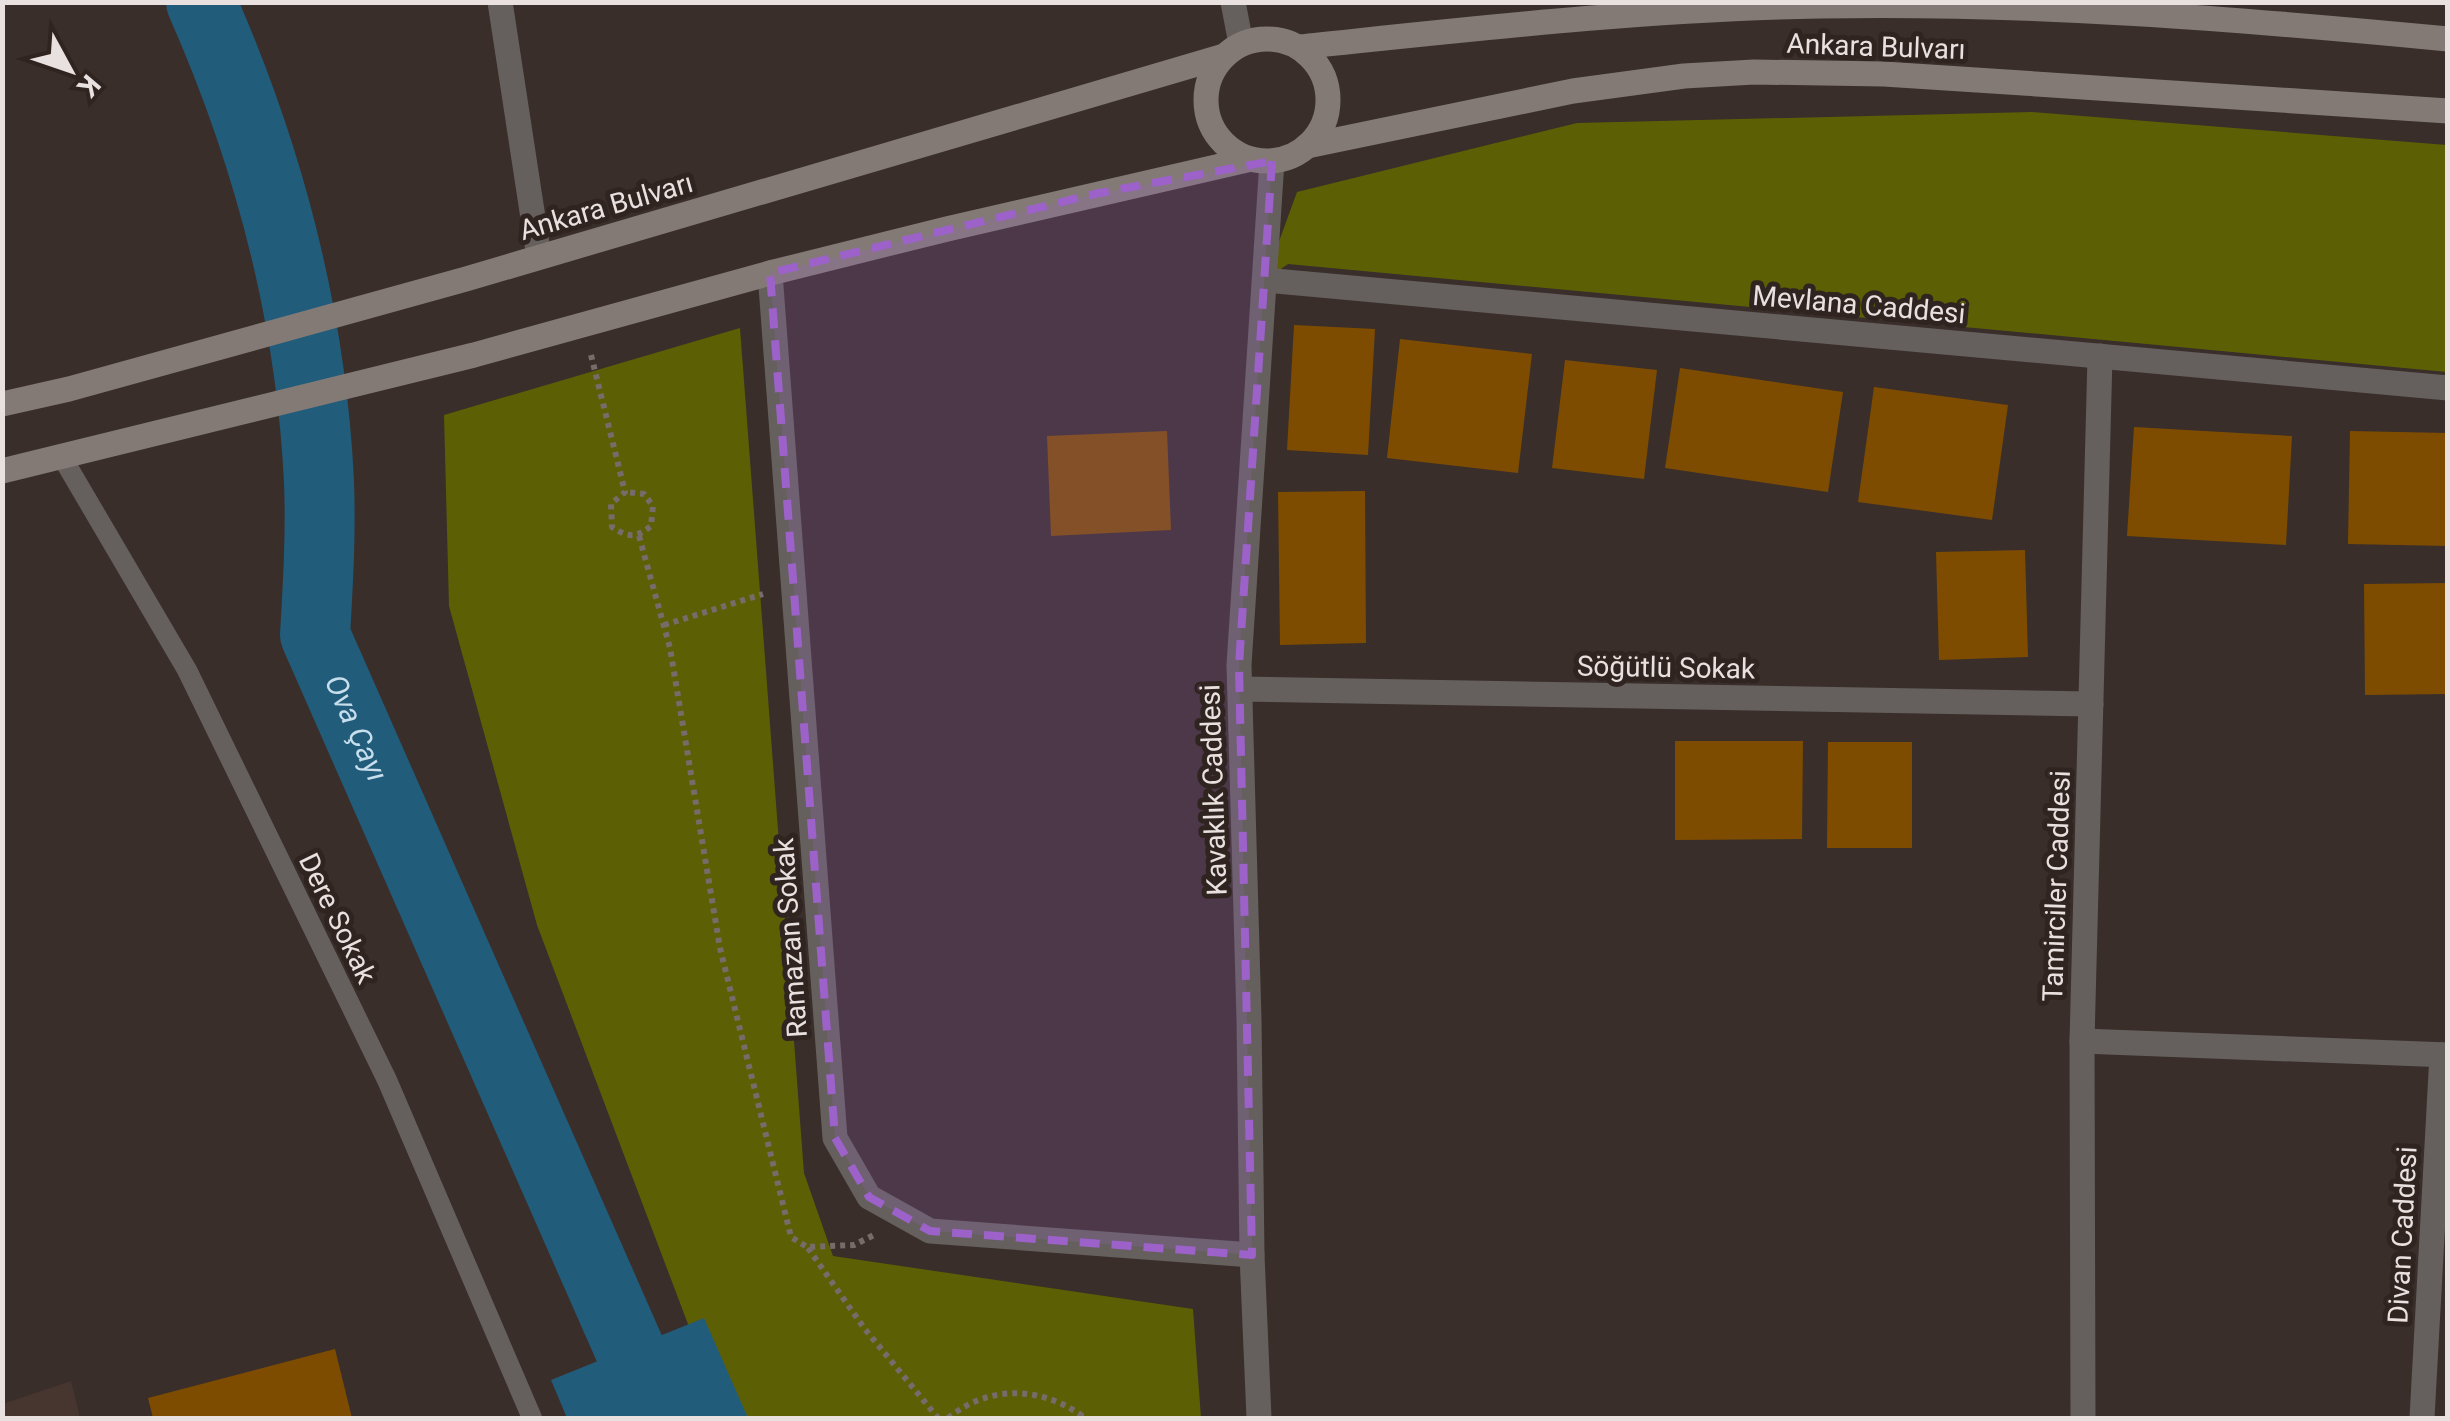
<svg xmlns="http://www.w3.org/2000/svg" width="2450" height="1421" font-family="Roboto,sans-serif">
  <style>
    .built { fill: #46362f }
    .green { fill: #5d5f05 }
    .water { fill: #225c7b }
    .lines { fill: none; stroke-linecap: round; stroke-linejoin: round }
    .river { stroke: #225c7b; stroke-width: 70 }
    .building { fill: #7e4c00 }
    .path { stroke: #766c69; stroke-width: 6; stroke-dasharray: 5 5; stroke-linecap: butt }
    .service { stroke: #65605d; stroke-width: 20 }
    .minor { stroke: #65605d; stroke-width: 25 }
    .tertiary { stroke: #65605d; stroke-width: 25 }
    .secondary { stroke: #837a76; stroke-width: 25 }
    .marked { fill: #9c62c9; fill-opacity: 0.2; stroke: #9c62c9; stroke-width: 8; stroke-dasharray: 20 12; stroke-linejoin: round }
    .labels { text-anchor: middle; stroke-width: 10; stroke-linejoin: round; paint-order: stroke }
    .street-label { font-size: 28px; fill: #e9e1df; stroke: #2f2420 }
    .water-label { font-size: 30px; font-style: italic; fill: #c7deed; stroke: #2f2420 }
  </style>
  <rect width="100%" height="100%" fill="#392e2a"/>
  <path class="built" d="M71,1381l9,37h-77v-14z"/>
  <g class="green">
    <path d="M2032,112l415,33v227l-1159,-108 -23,16 32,-88 280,-69z"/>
    <path d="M740,328l64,845 29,83 360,53 8,109h-473l-23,-49 -168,-444 -88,-319 -5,-191z"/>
  </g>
  <path class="water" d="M704,1318l44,100h-181l-16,-38z"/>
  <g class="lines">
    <path class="river" id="s1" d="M201,2c68,154 110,312 118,480 2,51 -1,102 -4,153l345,783"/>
  </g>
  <g class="building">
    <path d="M1294,325l81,4 -7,126 -81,-5z"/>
    <path d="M1400,339l132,15 -14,119 -131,-15z"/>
    <path d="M1565,360l92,10 -13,109 -92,-11z"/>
    <path d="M1680,368l163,24 -15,100 -163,-24z"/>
    <path d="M1874,387l134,18 -16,115 -134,-18z"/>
    <path d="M2134,427l158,9 -6,109 -159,-9z"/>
    <path d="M1167,431l4,99 -120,6 -4,-100z"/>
    <path d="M2350,431l98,2v113l-100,-2z"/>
    <path d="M1365,491l1,152 -86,2 -2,-153z"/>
    <path d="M2025,550l3,107 -89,3 -3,-108z"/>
    <path d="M2448,583v111l-83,1 -1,-111z"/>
    <path d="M1675,741h128l-1,98 -127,1z"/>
    <path d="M1828,742h84v106h-85z"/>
    <path d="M335,1349l17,69h-199l-5,-20z"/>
  </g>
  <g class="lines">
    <g class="path">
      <path d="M591,355l34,137 -14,12 1,23c17,11 24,11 39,-1l2,-20 -9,-12 -19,-2"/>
      <path d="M639,536l31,112 50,300 71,289 16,10 47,-2 22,-11"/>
      <path d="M664,625l99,-31"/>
      <path d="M808,1248l56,80 74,90"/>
      <path d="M948,1418c41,-33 91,-32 133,-3l-2,3"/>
    </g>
    <path class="service" d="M62,457l125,213 200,410 145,338"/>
    <g class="minor">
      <path d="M500,2l39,255"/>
      <path d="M770,273l65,865 34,59 61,34 322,24"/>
      <path d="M1265,280l1183,108"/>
      <path d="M1240,689l851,15"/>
      <path d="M2082,1041l366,14"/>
      <path d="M1259,1418l-7,-163 -3,-236 -10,-354 33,-504"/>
      <path d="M2083,1418l-1,-377 18,-685"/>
      <path d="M2422,1418l20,-363"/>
    </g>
    <path class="tertiary" d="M1233,2l8,42"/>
    <g class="secondary">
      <circle cx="1267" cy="100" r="61"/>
      <path d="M1299,47c173,-18 346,-38 521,-41 209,-4 419,13 628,33"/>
      <path d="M1307,146l266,-55 111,-15 70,-4 130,2 564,37"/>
      <path d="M2,404l67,-15 397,-110 758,-223"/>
      <path d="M2,471l472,-116 296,-82 177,-44 304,-70"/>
    </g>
  </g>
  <path class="marked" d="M1272,161l-33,504 13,590 -322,-24 -61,-34 -34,-59 -65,-865 329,-80z"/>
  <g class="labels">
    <g class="street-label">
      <text transform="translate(1876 46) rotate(2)" y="10">Ankara Bulvarı</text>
      <text transform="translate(606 206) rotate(-16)" y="10">Ankara Bulvarı</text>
      <text transform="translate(1859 304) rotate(5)" y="10">Mevlana Caddesi</text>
      <text transform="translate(1666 667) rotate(1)" y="10">Söğütlü Sokak</text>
      <text transform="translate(1213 790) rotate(-92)" y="10">Kavaklık Caddesi</text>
      <text transform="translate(2056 886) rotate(-88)" y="10">Tamirciler Caddesi</text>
      <text transform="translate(338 918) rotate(64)" y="10">Dere Sokak</text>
      <text transform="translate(790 938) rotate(-94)" y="10">Ramazan Sokak</text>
      <text transform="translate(2402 1235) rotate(-87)" y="10">Divan Caddesi</text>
    </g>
    <g class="water-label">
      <text dy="10" stroke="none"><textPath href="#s1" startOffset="752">Ova Çayı</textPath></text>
    </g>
  </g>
  <rect width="2450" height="1421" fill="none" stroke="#e9e1df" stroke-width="10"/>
  <g transform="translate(70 70) rotate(130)" stroke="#2f2420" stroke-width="8" paint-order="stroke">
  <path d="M0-8L18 38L0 25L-18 38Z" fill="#e9e1df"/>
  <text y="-15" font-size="28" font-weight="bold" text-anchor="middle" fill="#e9e1df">K</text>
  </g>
</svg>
